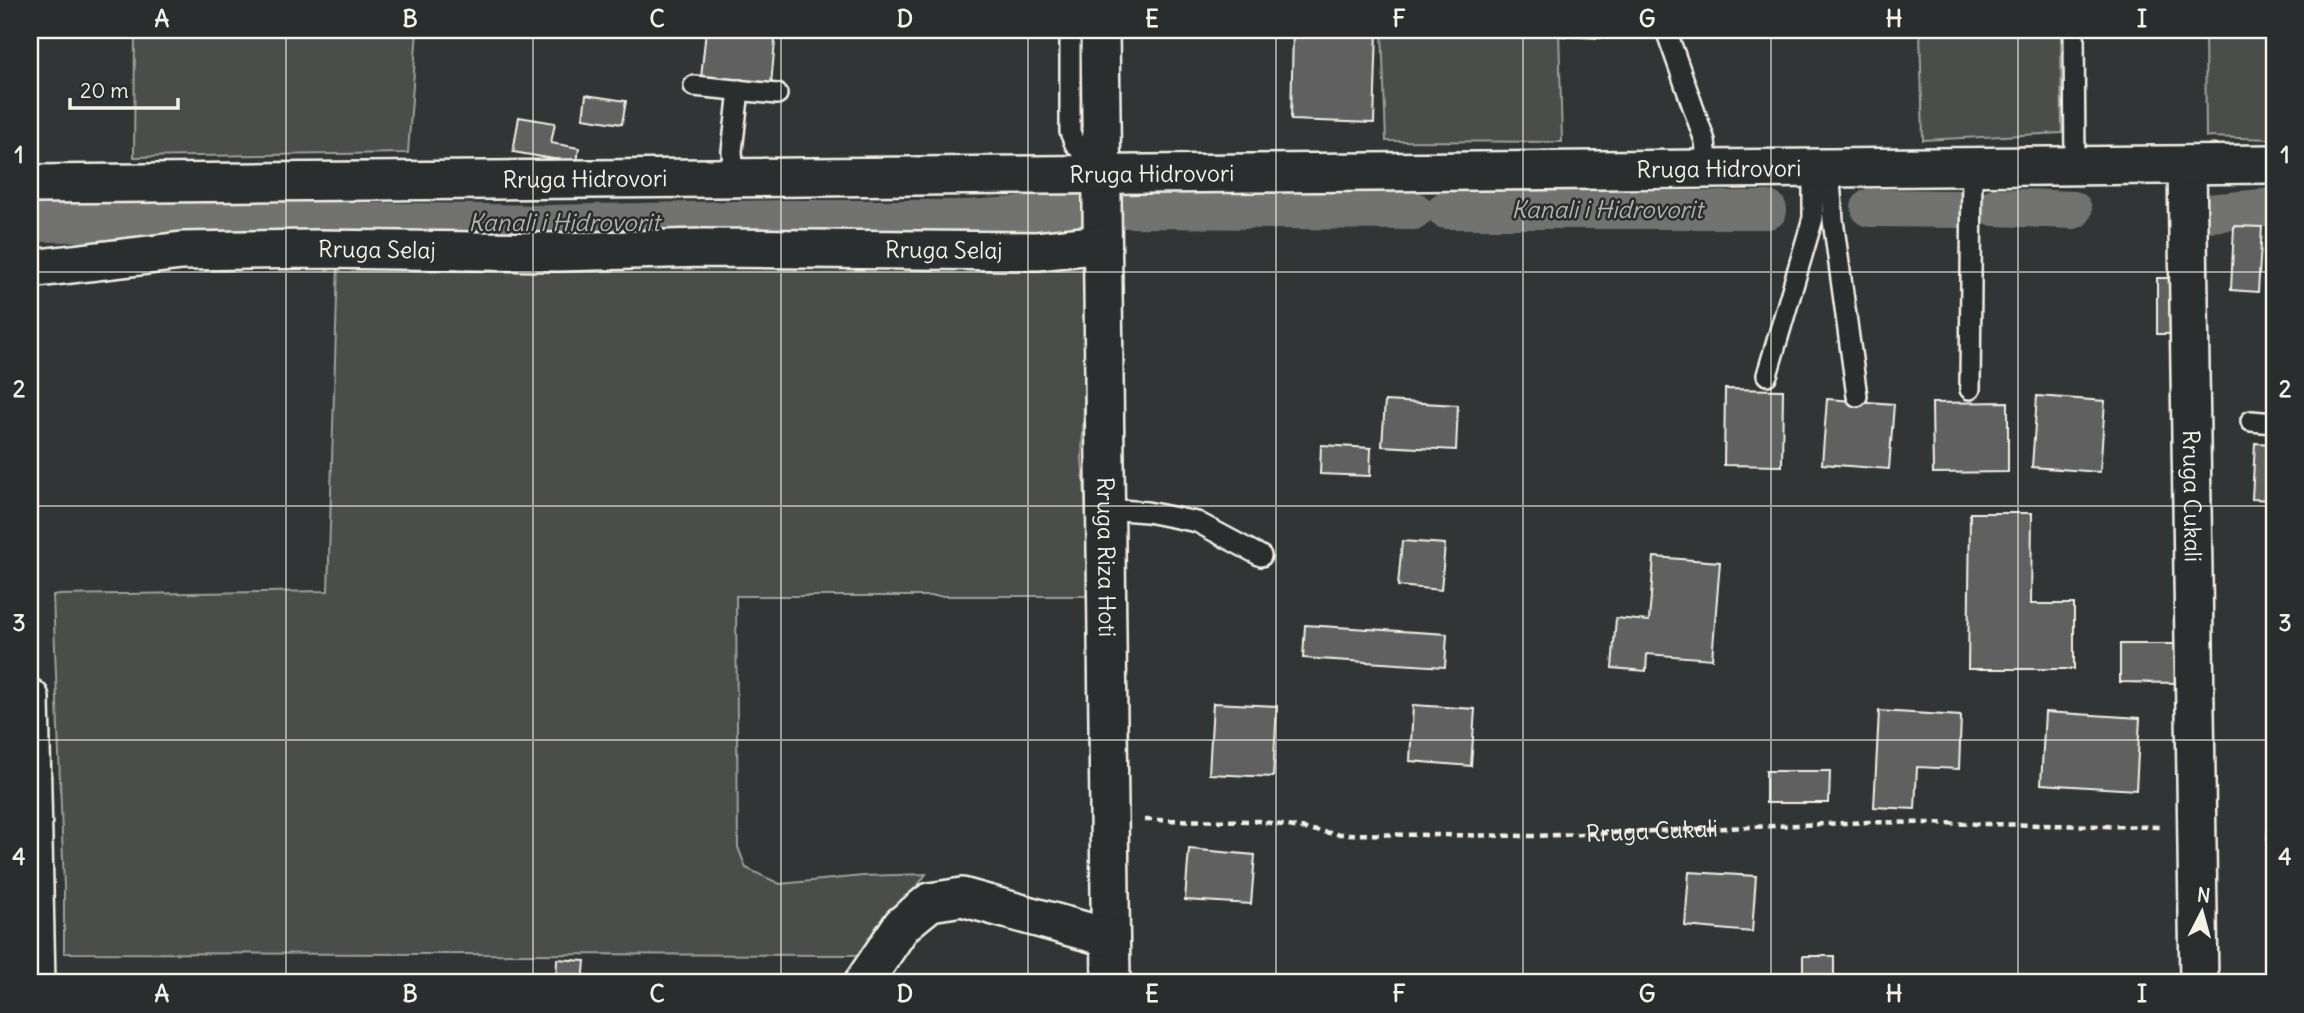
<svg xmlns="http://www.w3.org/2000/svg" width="2304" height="1013" font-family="Delius,sans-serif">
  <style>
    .green { fill: #4b4d4c; stroke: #a09f9a; stroke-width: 2 }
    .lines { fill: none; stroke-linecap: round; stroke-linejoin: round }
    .canal { stroke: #727370; stroke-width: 38 }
    .building { fill: #5f605f; stroke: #f4f1e8; stroke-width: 2 }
    .lane-casing { stroke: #f4f1e8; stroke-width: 24 }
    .street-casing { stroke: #f4f1e8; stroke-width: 42 }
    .path { stroke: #f4f1e8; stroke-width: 4.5; stroke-dasharray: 7 5; stroke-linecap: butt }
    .lane { stroke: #2a2d2e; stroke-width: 19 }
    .street { stroke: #2a2d2e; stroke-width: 37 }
    .grid { fill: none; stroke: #f4f1e8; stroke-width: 2; stroke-opacity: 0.55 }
    .labels { text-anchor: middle; stroke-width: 5; stroke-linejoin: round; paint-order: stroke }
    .street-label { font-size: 23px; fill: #f4f1e8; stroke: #2a2d2e }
    .water-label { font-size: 24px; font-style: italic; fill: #b3b2ac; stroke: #2a2d2e }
    .neatline { fill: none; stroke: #f4f1e8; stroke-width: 2.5 }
    .grid-label { font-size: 23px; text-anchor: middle; font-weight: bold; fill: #f4f1e8 }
  </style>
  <rect width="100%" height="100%" fill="#323535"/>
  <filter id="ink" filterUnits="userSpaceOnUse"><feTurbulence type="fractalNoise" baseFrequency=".0143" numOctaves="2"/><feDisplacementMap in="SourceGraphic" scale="14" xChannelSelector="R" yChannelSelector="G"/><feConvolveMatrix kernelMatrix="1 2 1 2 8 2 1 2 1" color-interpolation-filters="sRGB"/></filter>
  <g filter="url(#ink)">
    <g class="green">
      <path d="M135,30h282l-9,123 -274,4z"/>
      <path d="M1382,30h177l3,112 -176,-1z"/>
      <path d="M1920,30h141l1,103 -139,7z"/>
      <path d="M2205,30h69v109l-68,-2z"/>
      <path d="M1089,260l-7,198 11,138h-357l2,251 8,21 34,16 83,-8 63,-2 -59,81 -803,-2v-66l-11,-292 275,-4 10,-328z"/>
    </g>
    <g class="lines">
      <g class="canal">
        <path d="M1995,207l78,3"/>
        <path d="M1870,208l91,1"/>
        <path d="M1124,209l290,2"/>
        <path d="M1446,210h322"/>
        <path d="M2208,213l66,-6"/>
        <path d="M36,223l302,-2 208,3 241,-5h180l125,-8"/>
      </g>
    </g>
    <g class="building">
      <path d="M706,30h70l-5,55 -70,-7z"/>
      <path d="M1293,30h84l-3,93 -83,-3z"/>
      <path d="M1561,30h40v8l-40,-2z"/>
      <path d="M586,95l40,6 -4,23 -39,-6z"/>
      <path d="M519,117l36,6 -4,20 28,5 -2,15 -64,-11z"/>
      <path d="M2234,226l28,1 -4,65 -27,-2z"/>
      <path d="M2157,278h27l-1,56h-26z"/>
      <path d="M1725,389l58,1 -1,76 -58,-1z"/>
      <path d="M2037,396l68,5 -5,71 -68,-5z"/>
      <path d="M1827,399l67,5 -5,65 -67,-5z"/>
      <path d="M1385,401l73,4 -2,45 -74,-4z"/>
      <path d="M2008,402v70l-75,1 -1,-70z"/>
      <path d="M2255,443l19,1v56l-22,-1z"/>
      <path d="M1321,445l50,3 -1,28 -50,-2z"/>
      <path d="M1970,513h62l-1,91h43v65h-106z"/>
      <rect x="2267" y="538" width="7" height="34"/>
      <path d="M1402,541l43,3 -4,46 -43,-4z"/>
      <path d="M1654,557l66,5 -8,97 -65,-5 -1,17 -34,-3 4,-50 33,3z"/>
      <path d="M1305,625l142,9 -2,33 -142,-9z"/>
      <path d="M2120,644h57l-1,39 -56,-1z"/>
      <path d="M1213,703l64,3 -4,71 -64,-3z"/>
      <path d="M1413,705l62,4 -4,57 -61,-5z"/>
      <path d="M1879,711l82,5 -2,53 -42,-2 -2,42 -41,-2z"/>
      <path d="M2045,712l95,6 -4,72 -95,-6z"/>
      <path d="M1766,771h64l-1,32h-63z"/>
      <path d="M2272,776h2v64h-7z"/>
      <path d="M1189,849l66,6 -4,49 -66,-4z"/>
      <path d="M1689,872l67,4 -4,56 -67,-6z"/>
      <rect x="1803" y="956" width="31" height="27"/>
      <path d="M557,959l28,2 -2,22h-27z"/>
    </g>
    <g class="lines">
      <g class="lane-casing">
        <g id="lane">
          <path d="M1070,30v102l5,12 25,28"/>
          <path d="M1666,30l39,111 3,28"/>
          <path d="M2074,30l1,135"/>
          <path d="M694,86l83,8"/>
          <path d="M1829,168l4,52 24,176"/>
          <path d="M734,178l-2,-27 7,-61"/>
          <path d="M1767,375l46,-157v-50"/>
          <path d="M1970,389l2,-222"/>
          <path d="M2251,421l23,2"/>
          <path d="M1106,509l41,3 50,10 64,34"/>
        </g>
      </g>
      <g class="street-casing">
        <g id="street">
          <path id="s2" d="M1100,30l11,953"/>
          <path id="s3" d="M2187,165l12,818"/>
          <path id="s4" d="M30,184l2244,-20"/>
          <path id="s5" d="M30,269l152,-18 135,-2 241,3 146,-4 333,3 65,-7"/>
          <path d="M30,698l6,285"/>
          <path d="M863,983l39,-58 28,-23 32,-5 148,41"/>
        </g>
      </g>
      <path class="path" id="s1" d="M1145,820l113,1 78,13 199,2 333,-14 292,5"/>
      <use href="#lane" class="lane"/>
      <use href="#street" class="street"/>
    </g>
  </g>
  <path class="grid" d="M286,30v953M533,30v953M781,30v953M1028,30v953M1276,30v953M1523,30v953M1771,30v953M2018,30v953M30,272h2244M30,506h2244M30,740h2244"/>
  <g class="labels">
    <g class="street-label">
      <text dy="8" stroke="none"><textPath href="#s4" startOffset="1689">Rruga Hidrovori</textPath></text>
      <text dy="8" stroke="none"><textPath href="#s4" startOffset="1122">Rruga Hidrovori</textPath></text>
      <text dy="8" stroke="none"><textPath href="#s4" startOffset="555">Rruga Hidrovori</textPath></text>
      <text dy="8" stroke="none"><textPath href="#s5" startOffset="348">Rruga Selaj</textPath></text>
      <text dy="8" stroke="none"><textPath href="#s5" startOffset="915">Rruga Selaj</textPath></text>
      <text dy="8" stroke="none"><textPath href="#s3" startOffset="331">Rruga Cukali</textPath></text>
      <text dy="8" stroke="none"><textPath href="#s2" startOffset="527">Rruga Riza Hoti</textPath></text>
      <text dy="8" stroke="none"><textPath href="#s1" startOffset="508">Rruga Cukali</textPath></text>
    </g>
    <g class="water-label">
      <text x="1607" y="218">Kanali i Hidrovorit</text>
      <text x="564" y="231">Kanali i Hidrovorit</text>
    </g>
  </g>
  <rect width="2304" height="1013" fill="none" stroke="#2a2d2e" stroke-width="77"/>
  <g transform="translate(2202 912) rotate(6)" stroke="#2a2d2e" stroke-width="5" paint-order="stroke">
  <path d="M0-5L12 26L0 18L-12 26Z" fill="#f4f1e8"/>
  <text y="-10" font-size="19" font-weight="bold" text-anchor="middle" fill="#f4f1e8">N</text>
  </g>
  <path d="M70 98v10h108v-10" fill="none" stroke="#f4f1e8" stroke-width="3.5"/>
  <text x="80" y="98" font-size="21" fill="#f4f1e8" stroke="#2a2d2e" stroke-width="5" paint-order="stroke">20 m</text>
  <rect x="38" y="38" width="2228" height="936" class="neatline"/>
  <g class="grid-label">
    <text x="162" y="27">A</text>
    <text x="410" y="27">B</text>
    <text x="657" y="27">C</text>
    <text x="905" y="27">D</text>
    <text x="1152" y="27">E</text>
    <text x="1399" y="27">F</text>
    <text x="1647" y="27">G</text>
    <text x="1894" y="27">H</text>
    <text x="2142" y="27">I</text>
    <text x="19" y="163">1</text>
    <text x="2285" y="163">1</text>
    <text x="19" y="397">2</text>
    <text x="2285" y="397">2</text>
    <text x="19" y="631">3</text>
    <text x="2285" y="631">3</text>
    <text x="19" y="865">4</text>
    <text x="2285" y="865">4</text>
    <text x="162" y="1002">A</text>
    <text x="410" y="1002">B</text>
    <text x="657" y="1002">C</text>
    <text x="905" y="1002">D</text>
    <text x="1152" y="1002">E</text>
    <text x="1399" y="1002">F</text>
    <text x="1647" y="1002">G</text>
    <text x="1894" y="1002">H</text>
    <text x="2142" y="1002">I</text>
  </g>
</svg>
